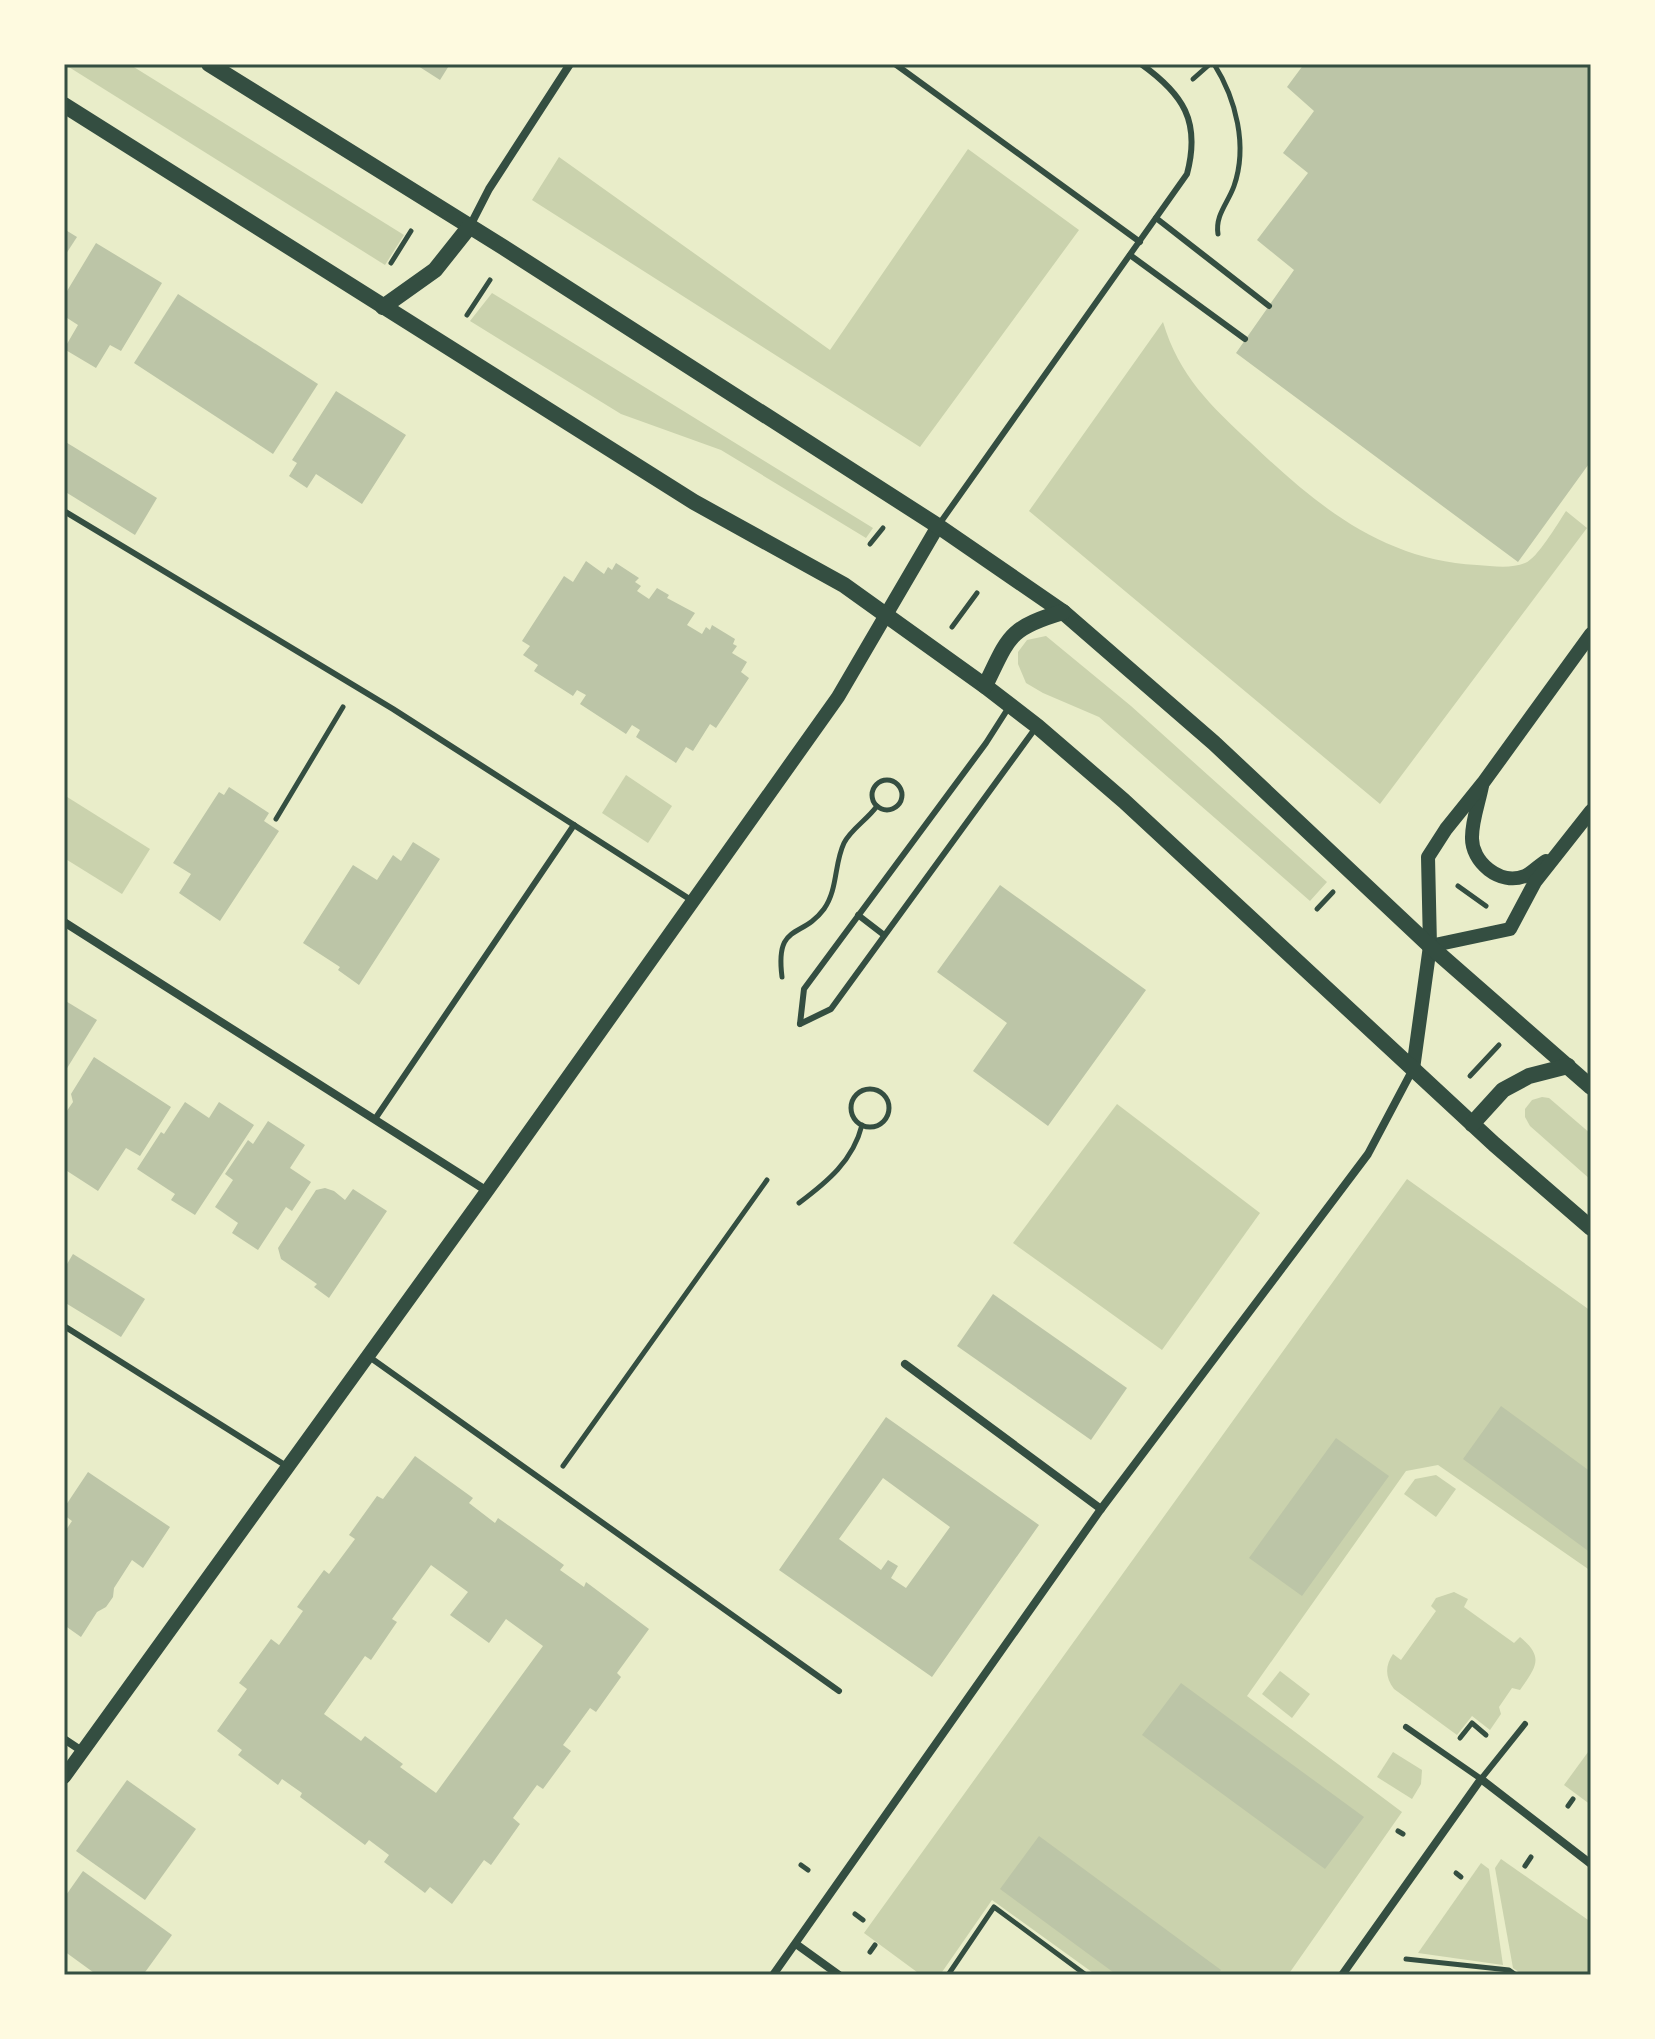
<svg xmlns="http://www.w3.org/2000/svg" width="1655" height="2039" font-family="'Varela Round',sans-serif">
  <style>
    .green { fill: #cad2ad }
    .building { fill: #bcc5a7; fill-rule: evenodd }
    .lines { fill: none; stroke-linecap: round; stroke-linejoin: round }
    .path { stroke: #344e41; stroke-width: 5 }
    .service { stroke: #344e41; stroke-width: 6 }
    .minor { stroke: #344e41; stroke-width: 8 }
    .tertiary { stroke: #344e41; stroke-width: 14 }
    .secondary { stroke: #344e41; stroke-width: 16 }
    .neatline { fill: none; stroke: #344e41; stroke-width: 3 }
  </style>
  <rect width="100%" height="100%" fill="#e9edc9"/>
  <g class="green">
    <path d="M64,64h65l275,171 -19,30z"/>
    <path d="M968,149l111,81 -159,217 -388,-247 27,-43 271,193z"/>
    <path d="M492,293l381,235 -7,10 -145,-88 -100,-36 -151,-93z"/>
    <path d="M1163,322c16,54 48,84 88,121 65,62 131,117 226,122 15,1 34,4 48,-2 12,-4 33,-40 41,-52l21,17 -207,276 -351,-293z"/>
    <path d="M1046,636l85,70 196,176 -17,19 -211,-184 -56,-24 -17,-10 -8,-19v-12l9,-12z"/>
    <path d="M626,775l46,31 -24,37 -46,-30z"/>
    <path d="M64,795l86,54 -28,45 -58,-36z"/>
    <path d="M1542,1097l7,1 42,36v46l-61,-54 -5,-9v-8l7,-9z"/>
    <path d="M1117,1104l143,109 -98,137 -149,-107z"/>
    <path d="M1407,1179l184,132v260l-153,-106 -32,6 -159,225 155,116 -114,163h-192l-104,-75 -52,75h-19l-57,-42z"/>
    <path d="M1436,1475l20,14 -20,28 -32,-23 11,-15z"/>
    <path d="M1454,1592l14,7 -4,8 50,36 6,-6c24,20 17,29 0,53l-8,-2 -13,19 2,7 -11,16 -18,-14 -15,19 -63,-46c-9,-12 -9,-23 -1,-35l8,6 35,-49 -5,-5 5,-8z"/>
    <path d="M1280,1671l30,23 -18,24 -30,-24z"/>
    <path d="M1591,1748v57l-27,-20z"/>
    <path d="M1393,1752l29,18 -1,14 -9,15 -35,-22z"/>
    <path d="M1501,1859l90,63v53h-68l-10,-7 -18,-100z"/>
    <path d="M1481,1863l8,6 14,96 -85,-12z"/>
  </g>
  <g class="building">
    <path d="M415,64h35l-10,16z"/>
    <path d="M1304,64h287v397l-73,101 -282,-209 58,-83 -37,-30 51,-67 -25,-20 31,-42 -27,-24z"/>
    <path d="M64,229l13,8 -13,20z"/>
    <path d="M96,243l66,40 -41,68 -11,-6 -14,23 -32,-19 14,-24 -14,-9v-20z"/>
    <path d="M178,294l140,90 -45,70 -139,-91z"/>
    <path d="M336,391l70,44 -44,69 -46,-30 -9,14 -18,-12 8,-13 -5,-3z"/>
    <path d="M64,441l93,57 -22,37 -71,-44z"/>
    <path d="M586,561l18,13 4,-7 4,3 4,-7 23,15 -4,4 6,4 -4,5 12,8 8,-11 12,7 -2,3 28,15 -8,12 15,9 4,-7 4,3 2,-5 23,14 -2,5 4,2 -5,7 15,9 -6,10 8,6 -33,50 -6,-4 -17,27 -7,-4 -10,16 -40,-26 4,-7 -8,-5 -6,9 -46,-30 6,-9 -9,-5 -4,6 -39,-25 4,-6 -15,-10 7,-9 -8,-5 42,-65 9,6z"/>
    <path d="M229,787l40,26 -5,8 15,10 -59,90 -41,-28 12,-19 -18,-11 46,-71 5,3z"/>
    <path d="M413,842l27,17 -81,126 -21,-15 2,-3 -37,-24 50,-78 24,15 16,-25 8,6z"/>
    <path d="M1000,885l146,105 -98,136 -75,-55 34,-48 -70,-51z"/>
    <path d="M64,1000l33,20 -33,53z"/>
    <path d="M94,1057l77,50 -31,49 -14,-8 -28,43 -34,-22v-54l9,-13 -2,-8z"/>
    <path d="M185,1102l24,16 10,-16 35,23 -59,90 -24,-15 4,-6 -38,-25 24,-37 3,2z"/>
    <path d="M268,1121l37,24 -15,23 21,14 -19,29 -6,-4 -28,43 -26,-17 6,-10 -23,-16 18,-27 -8,-6 23,-34 5,4z"/>
    <path d="M325,1188l9,3 11,9 8,-11 34,22 -58,87 -15,-11 3,-3 -36,-25 -3,-11 38,-58z"/>
    <path d="M73,1254l72,45 -24,38 -57,-35v-33z"/>
    <path d="M993,1294l134,94 -36,52 -134,-94z"/>
    <path d="M1501,1406l90,66v81l-128,-94z"/>
    <path d="M886,1417l153,108 -107,152 -153,-107zM883,1478l67,49 -44,61 -15,-10 7,-12 -10,-6 -7,10 -42,-31z"/>
    <path d="M1336,1438l53,38 -87,120 -53,-38z"/>
    <path d="M415,1456l58,42 -4,5 26,20 3,-5 66,47 -4,5 24,17 2,-5 63,47 -32,44 4,4 -25,35 -6,-4 -27,37 8,6 -28,38 -6,-4 -24,33 7,6 -29,41 -7,-5 -32,44 -22,-17 -5,6 -41,-31 5,-7 -20,-15 -4,5 -65,-48 2,-4 -20,-14 -4,6 -40,-30 4,-5 -25,-19 30,-42 -8,-6 32,-44 8,6 24,-34 -6,-4 27,-37 5,4 26,-35 -6,-4 28,-39 6,3zM431,1565l37,27 -18,23 39,28 17,-24 37,27 -107,147 -36,-26 3,-3 -38,-28 -4,5 -37,-27 41,-58 6,4 26,-38 -5,-3z"/>
    <path d="M88,1472l82,55 -27,41 -11,-8 -18,28 -1,9 -7,10 -9,5 -16,25 -17,-12v-92l8,-12 -8,-6v-7z"/>
    <path d="M1181,1683l183,134 -39,52 -183,-134z"/>
    <path d="M127,1780l69,49 -51,71 -69,-49z"/>
    <path d="M1039,1836l182,134 -3,5h-101l-117,-86z"/>
    <path d="M83,1871l89,64 -29,40h-46l-33,-24v-53z"/>
  </g>
  <g class="lines">
    <g class="path">
      <path d="M1214,64c22,35 34,82 20,122 -6,17 -19,29 -16,48"/>
      <path d="M1193,79l17,-15"/>
      <path d="M391,263l20,-32"/>
      <path d="M467,315l23,-35"/>
      <path d="M870,544l13,-16"/>
      <path d="M952,627l25,-34"/>
      <circle cx="887" cy="795" r="15"/>
      <path d="M276,819l67,-112"/>
      <path d="M1458,886l28,20"/>
      <path d="M1317,909l16,-17"/>
      <path d="M782,977c-7,-55 20,-38 42,-68 14,-20 10,-45 20,-66 7,-14 23,-23 33,-37"/>
      <path d="M1470,1076l29,-31"/>
      <circle cx="870" cy="1108" r="19"/>
      <path d="M799,1203c28,-21 54,-42 63,-78"/>
      <path d="M563,1466l204,-286"/>
      <path d="M1460,1738l12,-15 14,12"/>
      <path d="M1568,1806l5,-7"/>
      <path d="M1398,1831l5,3"/>
      <path d="M801,1865l7,5"/>
      <path d="M1525,1866l6,-9"/>
      <path d="M1456,1873l5,4"/>
      <path d="M855,1914l8,6"/>
      <path d="M870,1952l5,-7"/>
      <path d="M1406,1959l103,11 7,5"/>
      <path d="M948,1975l46,-68 92,68"/>
    </g>
    <g class="service">
      <path d="M895,64l245,178"/>
      <path d="M1156,218l113,88"/>
      <path d="M1130,255l115,84"/>
      <path d="M64,511l329,198 298,191"/>
      <path d="M940,523l247,-349c14,-53 -4,-80 -46,-110"/>
      <path d="M858,915l26,20"/>
      <path d="M800,1024l4,-35 182,-246 23,-36"/>
      <path d="M800,1024l31,-15 206,-283"/>
      <path d="M375,1119l199,-294"/>
      <path d="M64,1326l224,141"/>
      <path d="M368,1356l471,335"/>
      <path d="M1406,1727l75,52 44,-55"/>
    </g>
    <g class="minor">
      <path d="M470,226l19,-37 81,-125"/>
      <path d="M64,922l423,269"/>
      <path d="M905,1364l196,145"/>
      <path d="M64,1739l18,12"/>
      <path d="M796,1944l43,31"/>
      <path d="M773,1975l328,-466 267,-355 45,-85"/>
      <path d="M1342,1975l139,-196 110,85"/>
    </g>
    <g class="tertiary">
      <path d="M1482,786c-3,16 -10,34 -10,51 -1,25 28,49 53,39 7,-3 14,-11 21,-15"/>
      <path d="M1430,946l80,-17 25,-47 56,-71"/>
      <path d="M1413,1069l17,-123 -2,-89 18,-28 37,-46 108,-149"/>
      <path d="M64,1777l423,-586 351,-494 100,-171"/>
    </g>
    <g class="secondary">
      <path d="M209,64l294,183 435,279 125,86 151,131 216,203 161,141"/>
      <path d="M64,105l630,397 150,83 141,101 52,40 87,75 370,343 97,84"/>
      <path d="M383,307l52,-37 35,-44"/>
      <path d="M985,686c24,-49 23,-58 78,-74"/>
      <path d="M1472,1124l31,-34 26,-14 39,-10"/>
    </g>
  </g>
  <rect width="1655" height="2039" fill="none" stroke="#fefae0" stroke-width="132"/>
  <rect x="66" y="66" width="1523" height="1907" class="neatline"/>
</svg>
